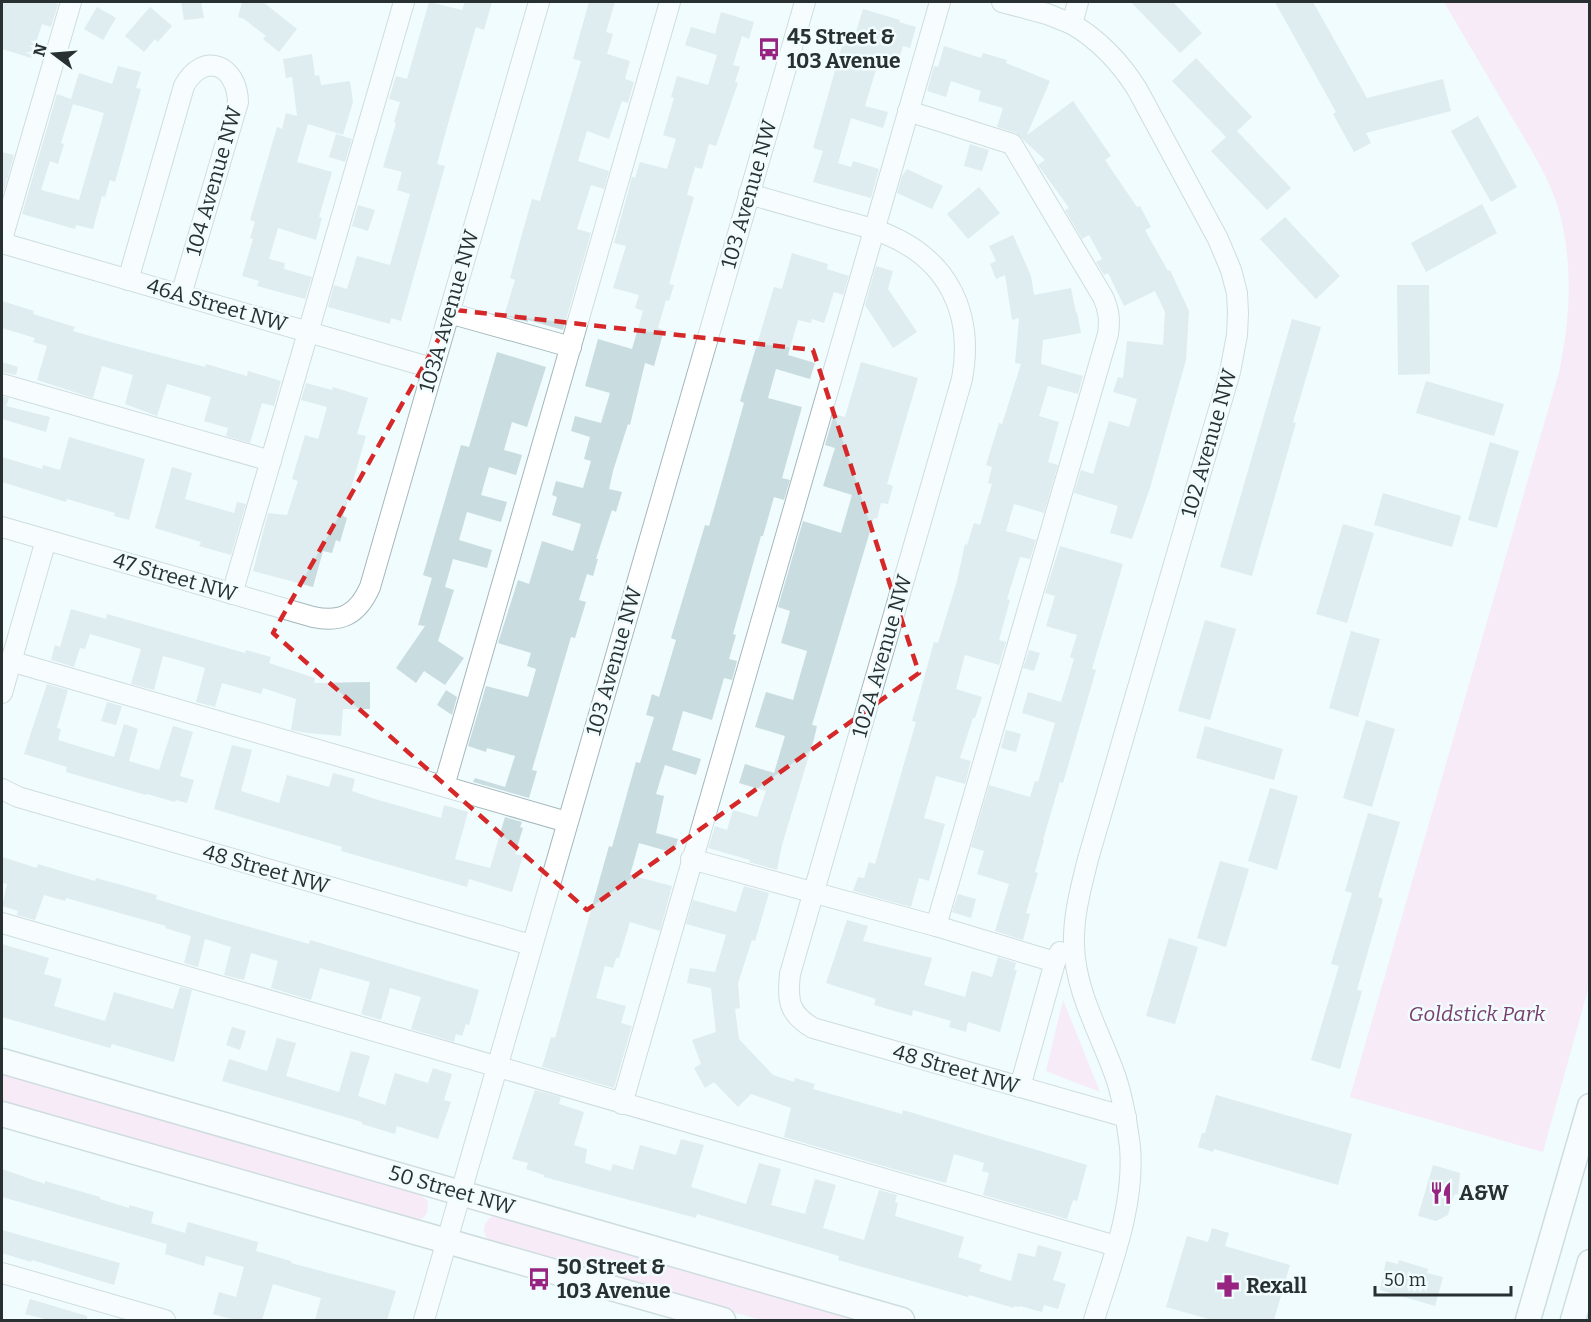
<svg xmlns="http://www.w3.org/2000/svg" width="1591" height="1322" font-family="Bitter,serif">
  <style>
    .green { fill: #fed7f2 }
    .building { fill: #c9dce0; fill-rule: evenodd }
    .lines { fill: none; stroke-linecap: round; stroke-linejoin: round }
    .minor-casing { stroke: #a5b8bc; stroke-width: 22 }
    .major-casing { stroke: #a5b8bc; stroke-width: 27 }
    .minor { stroke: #fff; stroke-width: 20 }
    .major { stroke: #fff; stroke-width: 24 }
    .marked { fill: none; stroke: #d62828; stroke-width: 4.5; stroke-dasharray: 12 8; stroke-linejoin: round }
    .labels { text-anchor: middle; stroke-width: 5; stroke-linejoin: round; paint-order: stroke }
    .poi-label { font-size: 21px; font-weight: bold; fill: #293032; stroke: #f0fcfe; text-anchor: start }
    .street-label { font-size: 21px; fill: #293032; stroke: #f0fcfe }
    .park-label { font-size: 21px; font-style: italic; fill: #7b3e6c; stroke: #f0fcfe }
  </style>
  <rect width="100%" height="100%" fill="#f0fcfe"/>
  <g class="green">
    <path d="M1444,2h145l1,980 -47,170 -193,-55 209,-725c11,-52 14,-102 2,-154 -9,-37 -31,-70 -50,-102 -22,-38 -45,-76 -67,-114z"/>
    <path d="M1063,1000l37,92 -54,-21z"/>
    <path d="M2,1073l418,121 8,7 -1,12 -4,5 -10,3 -411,-119z"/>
    <path d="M492,1216h6l363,104h-100l-270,-77c-9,-10 -10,-17 1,-27z"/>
  </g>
  <g class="building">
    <path d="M2,2h47l9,2 -7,23 -9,-3 -11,34 -29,-9z"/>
    <path d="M181,2h20l3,16 -20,2z"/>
    <path d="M242,2h21l34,27 -18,23 -16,-13 3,-3 -22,-17 -6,-2z"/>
    <path d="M429,2l33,8 3,-8h27l-8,28 -8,-3 -25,86 -14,51 8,2 -44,155 -10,-3 -1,6 -62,-17 6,-22 13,4 10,-33 33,9 20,-71 -13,-4 5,-18 -19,-5 13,-44 -2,-1 6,-20 -11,-3 7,-23 11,3z"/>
    <path d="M589,2h26l-9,30 7,2 -6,20 23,7 -5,18 9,3 -6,21 -6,-2 -13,38 -22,-8 -9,30 31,10 -5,18 -13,-4 -14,44 14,4 -28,97 -35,-10v2l-24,-6 11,-36 -5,-2 12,-44 10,-35 8,2 41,-140 -8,-2z"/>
    <path d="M1131,2h42l29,31 -22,20z"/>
    <path d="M1275,2h38l54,96 76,-19 8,32 -85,22 5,10 -17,9 -21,-38 3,-2z"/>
    <path d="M97,7l19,11 -13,22 -19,-11z"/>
    <path d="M150,7l22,19 -14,16 -3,-3 -11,13 -19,-16z"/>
    <path d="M863,9l37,11 -1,2 17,5 -6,21 -7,-2 -7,23 -18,-6 -13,43 23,6 -5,16 -32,-10 -13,45 13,4 2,-6 26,8 -8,29 -58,-16 10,-31 -10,-3 31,-109 9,3z"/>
    <path d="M721,12l33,10 -5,17 -7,-3 -9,29 7,2 -5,15 3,1 -22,63 -7,-2 -7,25 -7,-2 -8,28 7,2 -25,87 5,1 -5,16 -3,-1 -8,28 6,2 -10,36 -9,-3 -15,62 -2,-1 -15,47 -4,18 13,3 -6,20 -4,-2 -16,49h2l-5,17 -6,-2 -8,26 7,2 -11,36 -4,-1 -39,133 5,1 -8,27 -56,-16 2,-4 30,9 10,-31 -28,-8 -1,4 -18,-6 18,-60 42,11 8,-28 -9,-3 4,-13 -33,-10 20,-63 11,4 13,-43 31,10 8,-27 -29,-9 5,-18 -5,-2 4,-14 27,7 8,-27 -7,-2 6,-22 -19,-6 4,-15 26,7 9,-30 -25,-7 13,-47 34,10 11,-38 -8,-3 4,-13 -26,-7 13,-42 -12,-3 13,-47 5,-19 3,1 5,-16 27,7 9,-30 -13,-4 11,-37 -3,-1 6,-21 31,9 9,-30 -32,-10 6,-18 24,7z"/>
    <path d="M944,46l37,12 2,-5 24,7 -1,3 44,18 -23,54 46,-34 38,55 -6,4 32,47 3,-1 11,21 -6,3 23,41 2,-1 19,41 -3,49 -36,128 -18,51 -22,-6 8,-27 -44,-13 7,-23 12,4 16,-53 20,6 8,-28 -24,-7 5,-15 5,1 4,-37 36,4 2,-33 -10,-21 -31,15 -16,-33 -4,2 -8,-13 6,-3 -13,-24 -7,4 -17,-29 4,-2 -31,-43 7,-5 -29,-27 -19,-6 6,-19 -25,-7 3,-10 -30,-10 -5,16 -19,-6 7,-25 4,1z"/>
    <path d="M312,54l3,22 4,-1 2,10 29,-4 3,21 -10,33 -35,-11 -11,38 35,10 -13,45 3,1 -6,22 -38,-12 -9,31 16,4 -1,6 28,8 -7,22 -48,-13 2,-5 -17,-5 11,-37 -3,-1 5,-16 -5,-2 27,-93 5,2 4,-16 11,3 -5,-39 -6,1 -3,-19z"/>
    <path d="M1196,58l56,59 -15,14 54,57 -24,22 -56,-59 15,-14 -54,-56z"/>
    <path d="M118,66l23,6 -5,16 5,1 -26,93 -5,-2 -5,17 -3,-1 -9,33 -17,-4 -1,4 -53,-15 35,-120 14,5 8,-26 33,11zM73,104l31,9 -25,87 -38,-10 9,-29 8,3 6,-20 -3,-1z"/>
    <path d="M1478,116l39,71 -26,15 -40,-71z"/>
    <path d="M336,134l16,5 -7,23 -16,-5z"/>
    <path d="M970,144l19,6 -7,21 -18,-5z"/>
    <path d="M2,152l12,3 -12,43z"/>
    <path d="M907,169l36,17 -11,23 -35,-16 5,-17z"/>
    <path d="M979,187l21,26 -32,26 -21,-25z"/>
    <path d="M1482,204l15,29 -71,39 -15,-29z"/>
    <path d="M358,205l17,5 -7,21 -16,-5z"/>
    <path d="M1285,217l55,59 -24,23 -56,-60z"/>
    <path d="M1013,235l18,41 3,19 37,-7 5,25 1,-1 4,21 -38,7 -2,24 42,12 -5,18 -30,-8 -9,30 20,6 -11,40 10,3 -14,48 -30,-9 -8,27 30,9 -6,19 -10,-2 -13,42 3,1 -11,40 7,2 -7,23 -34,-10 -9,34 26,8 -7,21h-2l-13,40 11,3 -6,23 -29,-8 -12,42 21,6 -16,57 -10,-3 -8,29 -58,-16 5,-14 6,1 5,-16 6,2 41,-142 -4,-1 22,-79 4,1 19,-62 8,-37 2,1 7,-22 6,2 12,-41 -4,-1 4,-16 -6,-2 13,-42 3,1 19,-60 -6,-1 4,-45 -7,2 -7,-45 -9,4 -6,-15 6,-3 -7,-15z"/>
    <path d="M792,253l36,11 -1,5 22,7 -6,19 -9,-3 -10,31 -12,-4 -1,4 -13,-3 -10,35 27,8 -5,16 -34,-10 -8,29 34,9 -20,71 8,2 -6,20 -10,-3 -11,39h-2l-28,98 3,1 -7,24 8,2 -5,19 -8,-2 -12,42 -29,-9 -11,39 29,9 -5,16 -31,-10 -9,29 8,2 -8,37 22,6 -4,14 -35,-10 -9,32 42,11 -12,45 -30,-9 -11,36h-3l-3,10 -8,-2 -9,32 30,8 -5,17 11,3 -18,62 -72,-21 9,-30 4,1 54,-192 3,1 24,-85 4,1 14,-46 -8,-2 6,-21 7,3 17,-57 -5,-2 34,-113 4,1 11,-38 24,-85 -4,-2 34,-114 8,2z"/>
    <path d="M876,266l17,5 -5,18 29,43 -24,16 -28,-43z"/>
    <path d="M1397,285h32l1,89 -32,1z"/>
    <path d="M2,301l32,10 -1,3 42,13 -2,4 45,13 87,23 1,-3 41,12 1,-5 33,10 -7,25 -12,-3 -12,40 -24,-7 2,-8 -24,-7 7,-24 -44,-13 -10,32 -32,-12 8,-29 -31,-9 -9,32 -56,-18 10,-34 -14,-4 2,-4 -33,-10z"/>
    <path d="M1292,319l29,8 -28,95 3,1 -44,153 -32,-9z"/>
    <path d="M497,352l49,15 -19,60 -15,-5 -8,28 18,5 -6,20 -27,-8 -8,28 26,7 -6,20 -34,-10 -8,28 33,10 -5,18 -34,-9 -8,28 9,3 -16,51 26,17 -19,27 -21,-14 -8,12 -20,-15 29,-42 -7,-1 14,-47 -9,-3 38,-130 8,2z"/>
    <path d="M2,362l16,5 -2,8 -14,-3z"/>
    <path d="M861,362l57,16 -31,106 6,2 -5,18 -7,-1 -4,16 -3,-1 -62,207 5,1 -3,13 -32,106 -5,25 -28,-8 1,-2 -42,-12 7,-22 12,4 6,-20 24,7 9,-26 -27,-8 6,-19 29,9 11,-37 -30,-9 11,-35 27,8 14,-49 -26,-8 9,-32 -12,-4 25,-86 38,12 11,-38 -29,-9 12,-38 -10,-3 9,-31 11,3z"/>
    <path d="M1426,381l78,23 -10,32 -78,-23z"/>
    <path d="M306,383l26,7 1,-3 35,11 -11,36 9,2 -23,80 4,2 -7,24 -4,-2 -4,13 -9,-2 -10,36 -60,-16 15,-58 19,2 11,-34 -6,-2 13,-44 13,4 9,-32 -26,-7z"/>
    <path d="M2,396l7,2 -3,8 44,11 -4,15 -44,-13z"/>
    <path d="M69,437l76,22 -16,61 -15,-4 1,-3 -48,-14 -1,3 -64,-20v-25l40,12 1,-4 17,5z"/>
    <path d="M1490,442l29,9 -22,77 -29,-8z"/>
    <path d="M172,467l20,6 -7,26 49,14 3,-11 9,2 -15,51 -32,-9 2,-4 -46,-14z"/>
    <path d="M1383,493l78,23 -9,31 -78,-22z"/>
    <path d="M1343,524l31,9 -27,90 -31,-9z"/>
    <path d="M1060,546l63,18 -31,105 4,1 -23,79 -10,34 -3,-1 -17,58h1l-9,32 3,1 -12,40 4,1 -7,26 -28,-9 14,-47 -32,-10 7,-23 -13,-4 18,-62 41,12 5,-16 3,1 17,-59 -33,-10 6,-21 33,10 13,-43 -4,-2 7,-22 -31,-9 9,-30 -10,-3z"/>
    <path d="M71,609l35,10 1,-5 138,39 1,-3 25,7 -2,6 46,15 -1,5 56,-1v27h-27l-2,27 -33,-3 -17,-3 5,-31 -33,-11 -2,6 -39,-11 -7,24 -19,-5 9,-34 -27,-8 -15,-4 -9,34 -23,-6 10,-35 -51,-15 -5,15 -5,-1 -6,19 -23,-7 4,-15 5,2z"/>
    <path d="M1205,620l31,9 -26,91 -32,-9z"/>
    <path d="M1351,631l29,8 -22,78 -29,-9z"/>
    <path d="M1029,650l11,3 -6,18 -11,-3z"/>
    <path d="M47,684l21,6 -11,38 4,1 -3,11 56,17 10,-33 14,5 -9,32 30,9 14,-44 20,6 -13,44 14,4 -7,23 -11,-3 -1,2 -28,-8 -1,1 -80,-23 1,-5 -43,-13z"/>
    <path d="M446,690l11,7 -5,18 -15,-10z"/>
    <path d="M107,702l15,4 -6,19 -15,-4z"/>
    <path d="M1366,720l29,9 -23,78 -29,-9z"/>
    <path d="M1205,726l78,23 -9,31 -78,-22z"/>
    <path d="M1006,730l15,4 -5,18 -15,-4z"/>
    <path d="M232,745l20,5 -11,41 38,12 8,-28 42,12 4,-14 22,6 -3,12 23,8 66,19 3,-13 24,7 -13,47 35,9 15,-51 17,5 -2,5 3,1 -8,26 8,2 -11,36 -43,-13 -2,8 -126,-36 1,-4 -128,-38z"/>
    <path d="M1270,788l28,8 -21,74 -29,-9z"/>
    <path d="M1368,813l32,9 -22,75 5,2 -26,91 5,1 -22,78 -29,-9 28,-94 -8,-2 21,-71 -7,-2z"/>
    <path d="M2,857l35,11 1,-4 57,17 1,-3 29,8 32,9 -1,4 62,19 91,26 1,-4 169,50 -10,35 -3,-1 -4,12 -6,-2 -2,8 -43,-13 10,-32 -31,-9 -9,32 -20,-6 9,-32 -50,-14 -9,32 -40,-12 7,-27 -27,-8 -7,27 -20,-5 7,-28 -26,-8 -7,28 -14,-4 7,-27 -26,-8 1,-2 -100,-28 -1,3 -21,-6 -9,25 -18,-5 1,-4 -16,-5 5,-22 -5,-1z"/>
    <path d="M1220,861l29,8 -23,78 -29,-9z"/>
    <path d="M744,886l25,7 -14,48 -3,-1 -14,43 2,25 -5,1 4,30 34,36 21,7 1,-4 20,6 -2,5 89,25 1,-4 184,55 -10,36 -4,-1 -6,19 -84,-24 6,-22 -7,-2 2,-8 -30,-9 -8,29 -42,-11 -120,-35 7,-29 -40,-14 -13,13 -24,-25 -9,6 -11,-20 7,-4 -9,-24 24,-8 -5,-44 -24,-5 3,-15 25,4 11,-37 -40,-11 7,-24 43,12z"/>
    <path d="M958,894l18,5 -5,19 -19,-6z"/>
    <path d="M847,920l21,6 -5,15 69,17 -8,27 41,12 7,-26 20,6 6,-20 18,6 -2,7h3l-17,62 -32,-10 -2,10 -17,-5 2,-6 -38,-11 -1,6 -38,-11 2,-6 -50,-16z"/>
    <path d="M1169,938l29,9 -23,77 -29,-8z"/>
    <path d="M2,944l47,14 -5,16 18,5 -8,27 51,15 9,-29 59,17 7,-22 12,3 -18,72 -62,-18 -2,4 -108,-31z"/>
    <path d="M232,1027l14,4 -6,19 -14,-5z"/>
    <path d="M277,1038l19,5 -10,33 53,16 12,-41 19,5 -12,40 27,9 10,-32 33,10 5,-15 19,6 -8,26 7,2 -13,37 -41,-13 -2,8 -33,-10v-2l-140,-41 7,-22 38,12z"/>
    <path d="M535,1090l26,7 -2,7 25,8 -10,33 13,4 -2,14 26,8 2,-7 20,6 7,-25 36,10 5,-16 23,6 -13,42 55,17 13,-41 22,6 -10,36 34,9 10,-35 21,6 -13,43 41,12 15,-50 18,5 -2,7 3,1 -3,13 69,21 -6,20 24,8 -3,6 32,10 7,-28 17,4 3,-12 24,7 -9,28 13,4 -8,25 -14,-4 -2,7 -22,-6 -1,1 -5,-1v2l-45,-13 -1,2 -130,-37 1,-4 -142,-42 -1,4 -152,-41v-2l-18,-6 2,-6 -16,-4z"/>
    <path d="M1216,1095l136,39 -14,51 -124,-36 -1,3 -15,-5 4,-14h3z"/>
    <path d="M1433,1165l27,8 -2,21 -4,1 -6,20 -12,6 -18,-5z"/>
    <path d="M2,1169l43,15v-3l55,16v2l29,9v-3l25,7 -3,11 34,10 3,-11 70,20 -2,9 35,10v2l105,28 -9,29h-72l6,-22 -48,-14 -11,36h-27l-22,-6 6,-22 17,5 8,-30 -38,-11 -2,10 -39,-12 2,-10 -165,-47z"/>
    <path d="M1212,1228l17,5 -4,13 65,19 -16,55h-62l-46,-13 21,-71 21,6z"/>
    <path d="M2,1230l118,33 -6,22 -82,-25 -1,2 -29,-9z"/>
    <path d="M1399,1260l29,9 -1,4 16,4 -8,29 -55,-16 6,-29 12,3z"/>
    <path d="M30,1299l57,17v4h-38l-24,-6z"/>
  </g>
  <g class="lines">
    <g class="minor-casing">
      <g id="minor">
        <path d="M1002,2l45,12 25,10"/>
        <path d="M1078,2l-6,22c27,16 48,38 65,65l81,150 13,31 6,23 1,20 -1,22 -7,37 -142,487c-7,28 -15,57 -14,86 1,46 26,88 41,130 8,23 12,48 15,72 5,59 -19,118 -36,173"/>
        <path d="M908,111l104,33 91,153c6,13 7,23 5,37l-172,592"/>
        <path d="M749,194c28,8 56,16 84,24 18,5 36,9 53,16 63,26 88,80 76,145l-172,595c-3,27 -1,40 23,54l313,89"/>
        <path d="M2,239l69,-237"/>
        <path d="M2,243l430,125"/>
        <path d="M128,280l56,-194c19,-35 53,-22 54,16l-57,193"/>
        <path d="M449,313l122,34"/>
        <path d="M2,384l269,77"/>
        <path d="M2,527l311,90c29,6 45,-3 57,-30l169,-585"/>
        <path d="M232,594l172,-592"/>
        <path d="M10,661l557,161"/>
        <path d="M2,693l44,-153"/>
        <path d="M444,786l226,-784"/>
        <path d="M2,789l16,8 513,148"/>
        <path d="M691,859l245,67 119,36"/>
        <path d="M2,923l1114,323"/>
        <path d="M1020,1087l35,-125 5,-10"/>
        <path d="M622,1104l318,-1102"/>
        <path d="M2,1273l163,47"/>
        <path d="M424,1320l381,-1318"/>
      </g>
    </g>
    <g class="major-casing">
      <g id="major">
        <path d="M2,1061l900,259"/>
        <path d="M2,1114l721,206"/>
        <path d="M1528,1320l62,-214"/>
        <path d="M1573,1320l17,-58"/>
      </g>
    </g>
    <use href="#minor" class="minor"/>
    <use href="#major" class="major"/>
  </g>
  <path d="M0 0H1591V1322H0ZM455,310l358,40 106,323 -332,237 -314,-277z" fill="#f0fcfe" fill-opacity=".55" fill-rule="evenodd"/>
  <path class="marked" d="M455,310l358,40 106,323 -332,237 -314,-277z"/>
  <defs>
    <g id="bus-bare" transform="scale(1.8)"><path d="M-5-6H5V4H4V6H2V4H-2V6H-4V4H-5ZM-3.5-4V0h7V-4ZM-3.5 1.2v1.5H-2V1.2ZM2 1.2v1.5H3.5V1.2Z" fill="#972481" stroke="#f0fcfe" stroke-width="2.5" paint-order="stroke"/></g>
    <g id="restaurant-bare" transform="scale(1.8)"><path d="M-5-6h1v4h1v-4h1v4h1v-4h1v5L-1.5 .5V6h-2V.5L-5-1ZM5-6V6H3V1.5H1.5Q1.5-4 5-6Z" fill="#972481" stroke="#f0fcfe" stroke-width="2.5" paint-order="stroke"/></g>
    <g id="pharmacy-bare" transform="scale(1.8)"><path d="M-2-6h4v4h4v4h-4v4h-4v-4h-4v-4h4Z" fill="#972481" stroke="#f0fcfe" stroke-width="2.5" paint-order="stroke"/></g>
  </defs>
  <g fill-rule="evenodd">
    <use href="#bus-bare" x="769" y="49"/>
    <use href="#restaurant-bare" x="1441" y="1193"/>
    <use href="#bus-bare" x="539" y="1279"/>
    <use href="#pharmacy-bare" x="1228" y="1286"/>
  </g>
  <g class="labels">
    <g class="poi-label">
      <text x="787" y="44">45 Street &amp;<tspan x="787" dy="24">103 Avenue</tspan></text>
      <text x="1459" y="1200">A&amp;W</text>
      <text x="557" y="1274">50 Street &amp;<tspan x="557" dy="24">103 Avenue</tspan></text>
      <text x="1246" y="1293">Rexall</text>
    </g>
    <g class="street-label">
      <text transform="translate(214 181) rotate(-74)" y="7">104 Avenue NW</text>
      <text transform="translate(749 194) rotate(-74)" y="7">103 Avenue NW</text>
      <text transform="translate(217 305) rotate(16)" y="7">46A Street NW</text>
      <text transform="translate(449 311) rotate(-74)" y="7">103A Avenue NW</text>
      <text transform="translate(1209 443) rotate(-74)" y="7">102 Avenue NW</text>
      <text transform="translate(175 577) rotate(16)" y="7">47 Street NW</text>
      <text transform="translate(882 656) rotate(-74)" y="7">102A Avenue NW</text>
      <text transform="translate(614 661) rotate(-74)" y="7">103 Avenue NW</text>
      <text transform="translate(266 869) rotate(16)" y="7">48 Street NW</text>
      <text transform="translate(956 1069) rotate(16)" y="7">48 Street NW</text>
      <text transform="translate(452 1190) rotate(16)" y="7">50 Street NW</text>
    </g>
    <g class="park-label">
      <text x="1477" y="1021">Goldstick Park</text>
    </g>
  </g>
  <rect width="1591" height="1322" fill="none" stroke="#293032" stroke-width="6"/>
  <g transform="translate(54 54) rotate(286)" stroke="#f0fcfe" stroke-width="4.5" paint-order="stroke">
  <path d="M0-4.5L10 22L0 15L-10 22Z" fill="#293032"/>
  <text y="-9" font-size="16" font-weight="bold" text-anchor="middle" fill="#293032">N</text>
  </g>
  <path d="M1375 1286v9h136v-9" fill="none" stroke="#293032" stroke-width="3"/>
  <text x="1384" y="1286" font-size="18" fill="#293032" stroke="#f0fcfe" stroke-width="4.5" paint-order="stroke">50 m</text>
</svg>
